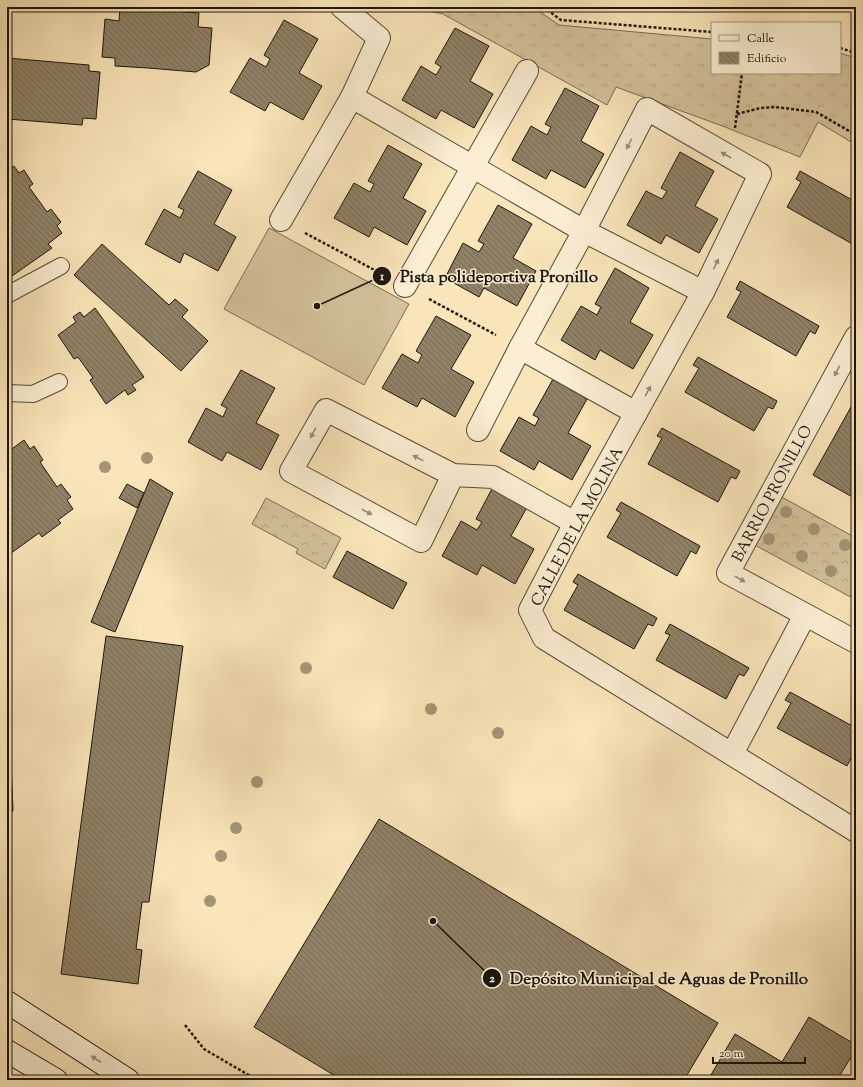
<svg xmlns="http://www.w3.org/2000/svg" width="863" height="1087" font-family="'Sorts Mill Goudy',serif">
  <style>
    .grass { fill: url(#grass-tufts); stroke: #796c54 }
    .forest { fill: url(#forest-crowns); stroke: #796c54 }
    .garden { fill: #d4c29c; stroke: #796c54 }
    .building { fill: url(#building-back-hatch); stroke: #1e160d }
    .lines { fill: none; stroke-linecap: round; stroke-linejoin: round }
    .service-casing { stroke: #554a38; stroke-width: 18 }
    .pedestrian-casing { stroke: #554a38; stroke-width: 24 }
    .minor-casing { stroke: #554a38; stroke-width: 24 }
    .secondary-casing { stroke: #1e160d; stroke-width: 24 }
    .path { stroke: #1e160d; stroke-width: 2.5; stroke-dasharray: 3 2; stroke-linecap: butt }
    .service { stroke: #fbeed2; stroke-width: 16 }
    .pedestrian { stroke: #fbeed2; stroke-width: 22 }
    .minor { stroke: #fbeed2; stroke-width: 22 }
    .secondary { stroke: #fbeed2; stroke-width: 22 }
    .tree { fill: #a49476 }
    .oneway { fill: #988d79 }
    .labels { text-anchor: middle; stroke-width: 3; stroke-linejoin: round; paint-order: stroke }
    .street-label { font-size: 16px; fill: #1e160d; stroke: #fbeed2 }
    .leader { fill: none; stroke: #1e160d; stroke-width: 1.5 }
    .callout-dot { fill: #1e160d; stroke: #fbeed2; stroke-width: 1.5 }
    .mark-label { font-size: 12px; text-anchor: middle; font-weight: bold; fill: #fff }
    .callout-label { font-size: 17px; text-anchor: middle; font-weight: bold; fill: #1e160d; stroke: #fbeed2; stroke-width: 3; stroke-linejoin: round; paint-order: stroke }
  </style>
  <defs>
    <pattern id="grass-tufts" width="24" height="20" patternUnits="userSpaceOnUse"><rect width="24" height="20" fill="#d4c29c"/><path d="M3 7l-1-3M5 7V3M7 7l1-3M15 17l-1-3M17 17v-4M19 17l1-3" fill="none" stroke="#b6a685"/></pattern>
    <pattern id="forest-crowns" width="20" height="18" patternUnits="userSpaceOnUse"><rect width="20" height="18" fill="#d4c29c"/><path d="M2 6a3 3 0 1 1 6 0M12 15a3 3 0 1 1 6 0" fill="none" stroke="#b6a685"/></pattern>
    <pattern id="building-back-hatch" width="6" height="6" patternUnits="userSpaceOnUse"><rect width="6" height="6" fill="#908266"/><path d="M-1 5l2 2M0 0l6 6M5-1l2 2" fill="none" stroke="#756952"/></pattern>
  </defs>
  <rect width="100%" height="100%" fill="#f9e5b9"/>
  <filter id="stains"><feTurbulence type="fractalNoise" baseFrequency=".005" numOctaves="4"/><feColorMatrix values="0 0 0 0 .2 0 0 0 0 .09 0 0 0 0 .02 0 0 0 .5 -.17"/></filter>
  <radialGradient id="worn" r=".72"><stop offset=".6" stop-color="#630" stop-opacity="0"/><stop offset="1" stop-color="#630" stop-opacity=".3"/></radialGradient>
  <path class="grass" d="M409,7h124l26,18 153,14v34h128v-20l16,5v87l-38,-23 -18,35 -75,-30 -109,-40 -9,18 -164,-91z"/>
  <g class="forest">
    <path d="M780,496l76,42v62l-103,-56z"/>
    <path d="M266,498l75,40 -16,31 -29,-16 2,-4 -46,-25z"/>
  </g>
  <path class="garden" d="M269,228l140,76 -45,81 -140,-76z"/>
  <g class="building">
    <path d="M120,7l79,6 -1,14 14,1 -3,37 -13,7 -48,-4 -33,-2v-8l-13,-1 3,-38 14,2z"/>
    <path d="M284,20l34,19 -19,34 23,13 -19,34 -33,-18 -5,9 -35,-19 20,-34 16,9 4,-8 -6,-4z"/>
    <path d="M455,28l34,18 -19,35 23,13 -19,34 -33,-18 -5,9 -34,-19 19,-34 15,9 5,-8 -6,-4z"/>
    <path d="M7,58l82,7v6l11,1 -4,47 -13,-1 -1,7 -75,-6z"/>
    <path d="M565,88l34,18 -18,35 23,13 -19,34 -34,-18 -5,9 -34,-19 19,-34 16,9 4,-8 -6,-3z"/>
    <path d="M388,145l34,19 -19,34 23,13 -19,34 -33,-18 -5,10 -35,-19 20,-35 16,9 4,-8 -6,-3z"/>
    <path d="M680,152l34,19 -19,35 23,13 -19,34 -33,-18 -5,9 -34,-19 19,-34 16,8 5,-8 -6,-3z"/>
    <path d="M14,166l5,7 5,-3 9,14 -4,3 18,25 4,-3 10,13 -4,4 5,7 -14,11 4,4 -40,28 -3,-4 -2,1v-102z"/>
    <path d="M198,171l34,19 -18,34 22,13 -18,34 -34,-18 -4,10 -35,-19 19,-35 16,9 4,-8 -6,-3z"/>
    <path d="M800,171l56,31v44l-69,-39 14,-25 -5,-3z"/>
    <path d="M498,205l34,19 -19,34 23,13 -19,35 -33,-18 -5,9 -34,-19 18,-35 16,9 5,-8 -6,-3z"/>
    <path d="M102,244l67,61 6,-6 13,11 -6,7 26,24 -27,30 -107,-96z"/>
    <path d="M615,268l34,20 -19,34 23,13 -20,34 -33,-19 -5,10 -34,-20 20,-34 16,9 4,-8 -6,-3z"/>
    <path d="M740,281l79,45 -4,8 -5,-3 -14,25 -69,-39 14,-25 -5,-3z"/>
    <path d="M95,308l49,69 -12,8 4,5 -8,5 -3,-5 -19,14 -16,-24 3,-2 -15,-21 -4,2 -16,-24 18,-13 -3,-5 7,-5 4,5z"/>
    <path d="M436,316l35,19 -20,34 23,13 -19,35 -33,-19 -5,9 -35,-19 20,-34 16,9 4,-8 -6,-4z"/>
    <path d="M698,357l79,44 -4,8 -5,-2 -14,24 -69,-39 14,-24 -6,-3z"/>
    <path d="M241,370l34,18 -19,35 23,12 -18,35 -34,-18 -5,9 -34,-19 18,-34 17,9 4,-9 -6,-3z"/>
    <path d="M553,379l34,20 -19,34 23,13 -19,34 -33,-19 -5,9 -34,-19 19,-34 16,9 4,-8 -6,-3z"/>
    <path d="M856,398v101l-43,-24z"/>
    <path d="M662,428l78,43 -4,8 -5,-2 -13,25 -70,-38 14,-26 -5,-2z"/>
    <path d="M24,440l6,9 4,-3 9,14 -3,2 17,25 4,-3 10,13 -4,3 6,9 -15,11 3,3 -19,14 -3,-4 -32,23v-107l2,2z"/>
    <path d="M150,479l23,14 -58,139 -24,-10z"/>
    <path d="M495,483l35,19 -19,34 23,13 -19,35 -33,-19 -5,10 -35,-19 19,-35 16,9 5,-8 -6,-3z"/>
    <path d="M127,484l17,9 -7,15 -18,-10z"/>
    <path d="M621,502l79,44 -4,8 -5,-3 -14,25 -70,-39 14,-24 -5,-3z"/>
    <path d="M347,551l60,32 -14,26 -60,-32z"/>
    <path d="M578,574l79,44 -4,8 -5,-2 -14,25 -70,-39 14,-25 -5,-3z"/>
    <path d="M670,624l79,44 -5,8 -5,-2 -13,25 -70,-39 14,-25 -5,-2z"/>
    <path d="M106,636l77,10 -34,256h-7l-6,47 6,1 -4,34 -77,-10z"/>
    <path d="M7,660l6,151 -6,1z"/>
    <path d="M790,692l66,36v21l-9,17 -70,-38 14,-25 -6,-3z"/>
    <path d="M379,819l339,204 -34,57h-342l-88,-53z"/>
    <path d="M809,1017l47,28v4l-19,31h-129l27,-46 47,28z"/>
  </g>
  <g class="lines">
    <g class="service-casing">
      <g id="service">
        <path d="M7,295l54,-29"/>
        <path d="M7,393l26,1 26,-12"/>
      </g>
    </g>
    <g class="pedestrian-casing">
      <path id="pedestrian" d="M520,348l64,-117"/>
    </g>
    <g class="minor-casing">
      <g id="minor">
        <path d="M342,7l37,31 -27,59 232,134 119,61"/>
        <path d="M281,220l71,-123"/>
        <path d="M584,231l63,-122 113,65 -57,118 -128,231 -45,87 14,28 312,193"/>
        <path d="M405,286l122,-215"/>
        <path d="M856,337l-128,236 128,69"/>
        <path d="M478,430l42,-82 116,65"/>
        <path d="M453,475l-32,66 -130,-70 35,-61 127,65 40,2 82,46"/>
        <path d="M732,754l73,-139"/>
      </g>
    </g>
    <g class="secondary-casing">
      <g id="secondary">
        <path d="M7,1002l121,78"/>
        <path d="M7,1051l49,29"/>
      </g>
    </g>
    <g class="path">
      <path d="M543,7l18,13 151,12"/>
      <path d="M840,48l16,5"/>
      <path d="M737,114l23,-6 15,-1 41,5 40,23"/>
      <path d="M735,128l7,-55"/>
      <path d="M305,233l77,41"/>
      <path d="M429,299l67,36"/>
      <path d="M185,1025l19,24 53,31"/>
    </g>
    <use href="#service" class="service"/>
    <use href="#pedestrian" class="pedestrian"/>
    <use href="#minor" class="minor"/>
    <use href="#secondary" class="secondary"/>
  </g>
  <g class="tree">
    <circle cx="147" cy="458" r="6"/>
    <circle cx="105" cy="467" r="6"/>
    <circle cx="786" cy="512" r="6"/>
    <circle cx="814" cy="529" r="6"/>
    <circle cx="769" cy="539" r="6"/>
    <circle cx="845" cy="545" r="6"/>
    <circle cx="802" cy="556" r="6"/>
    <circle cx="831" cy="571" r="6"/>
    <circle cx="306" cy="668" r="6"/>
    <circle cx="431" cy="709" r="6"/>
    <circle cx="498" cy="733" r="6"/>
    <circle cx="257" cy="782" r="6"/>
    <circle cx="236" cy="828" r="6"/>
    <circle cx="221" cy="856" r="6"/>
    <circle cx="210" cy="901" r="6"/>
  </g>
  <defs><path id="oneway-solid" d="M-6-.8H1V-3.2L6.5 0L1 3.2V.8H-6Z"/></defs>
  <g class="oneway">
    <use href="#oneway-solid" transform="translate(629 144) rotate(117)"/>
    <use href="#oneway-solid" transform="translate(726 155) rotate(-150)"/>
    <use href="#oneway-solid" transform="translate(716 264) rotate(-64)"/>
    <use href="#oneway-solid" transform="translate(837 371) rotate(118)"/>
    <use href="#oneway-solid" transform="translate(648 391) rotate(-61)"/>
    <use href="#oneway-solid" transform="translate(313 433) rotate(119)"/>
    <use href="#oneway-solid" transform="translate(418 458) rotate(-153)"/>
    <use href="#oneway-solid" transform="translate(367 512) rotate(28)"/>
    <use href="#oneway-solid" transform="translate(740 579) rotate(29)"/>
    <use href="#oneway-solid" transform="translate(96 1059) rotate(-147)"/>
  </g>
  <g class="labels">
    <g class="street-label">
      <text transform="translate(771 493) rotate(-62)" y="6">BARRIO PRONILLO</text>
      <text transform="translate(576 526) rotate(-62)" y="6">CALLE DE LA MOLINA</text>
    </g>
  </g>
  <path class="leader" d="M317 306L382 276M433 921L492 978"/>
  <g class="callout-dot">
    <circle cx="317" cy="306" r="4"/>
    <circle cx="433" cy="921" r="4"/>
    <circle cx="382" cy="276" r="10"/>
    <circle cx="492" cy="978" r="10"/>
  </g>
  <g class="mark-label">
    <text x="382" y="280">1</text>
    <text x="492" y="982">2</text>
  </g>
  <g class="callout-label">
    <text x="499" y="282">Pista polideportiva Pronillo</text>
    <text x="659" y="984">Depósito Municipal de Aguas de Pronillo</text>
  </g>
  <rect width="863" height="1087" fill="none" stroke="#f9e5b9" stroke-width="24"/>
  <rect x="8" y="8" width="847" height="1071" fill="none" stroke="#1e160d" stroke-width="2"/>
  <rect x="12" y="12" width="839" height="1063" fill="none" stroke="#1e160d"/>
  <rect x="711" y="22" width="130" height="52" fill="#fbeed2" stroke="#a39883"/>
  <rect x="719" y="35" width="20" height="6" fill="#fbeed2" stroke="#a39883"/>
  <text x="747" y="42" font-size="12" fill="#1e160d">Calle</text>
  <rect x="719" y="52" width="20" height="12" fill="url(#building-back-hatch)" stroke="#a39883"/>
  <text x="747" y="62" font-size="12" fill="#1e160d">Edificio</text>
  <path d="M713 1057v6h92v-6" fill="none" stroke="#1e160d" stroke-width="2"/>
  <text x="719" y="1057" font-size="12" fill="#1e160d" stroke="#fbeed2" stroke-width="3" paint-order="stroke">20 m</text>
  <rect width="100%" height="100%" filter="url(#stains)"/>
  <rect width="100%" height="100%" fill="url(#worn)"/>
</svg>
